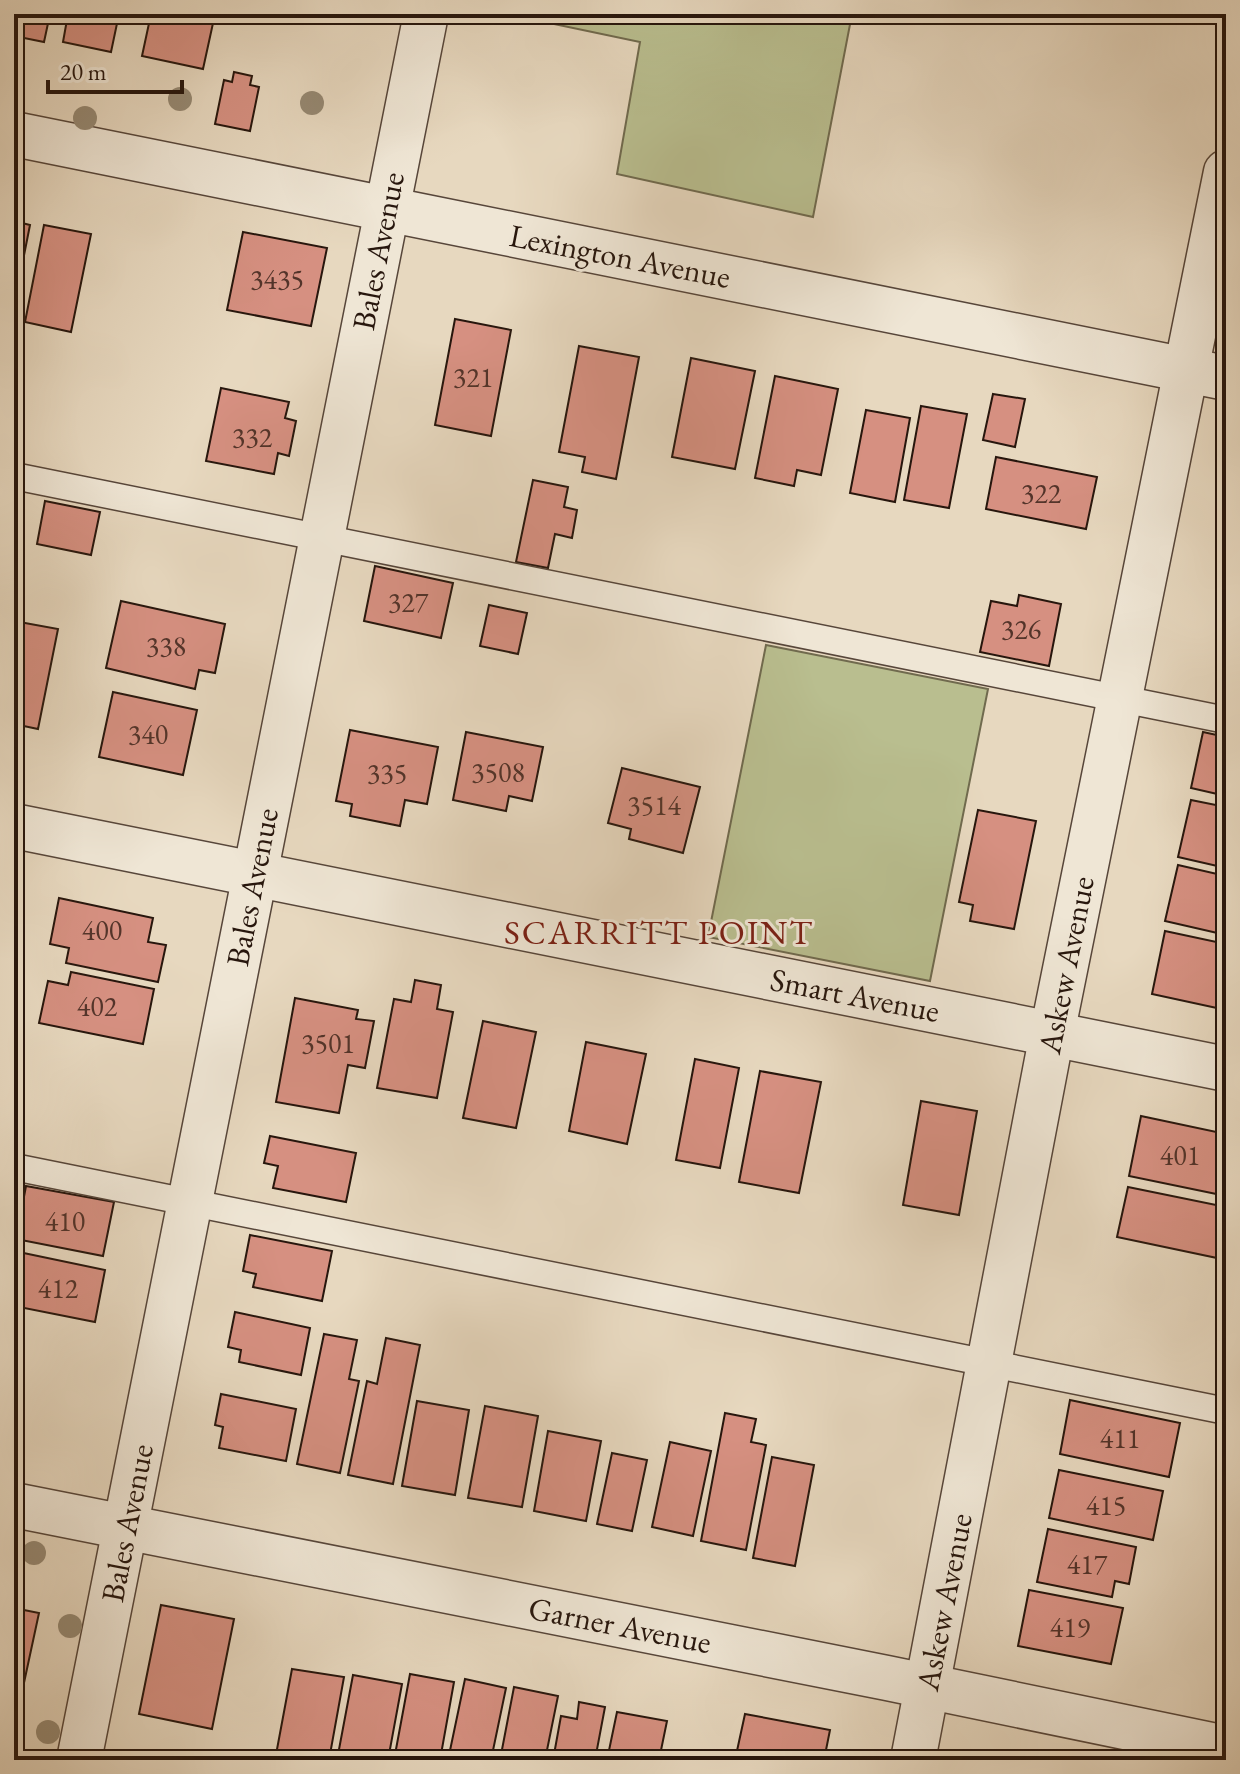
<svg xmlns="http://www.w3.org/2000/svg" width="1240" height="1774" font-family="'EB Garamond',serif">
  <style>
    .green { fill: #b9be8f; stroke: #706a4e; stroke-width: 2 }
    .building { fill: #d69081; stroke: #27160d; stroke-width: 2 }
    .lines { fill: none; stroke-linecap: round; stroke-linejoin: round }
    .lane-casing { stroke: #57463a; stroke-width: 29 }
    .street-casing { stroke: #57463a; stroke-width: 47 }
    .lane { stroke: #efe6d5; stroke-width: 26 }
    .street { stroke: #efe6d5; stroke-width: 44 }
    .tree { fill: #968973 }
    .labels { text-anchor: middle; stroke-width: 6; stroke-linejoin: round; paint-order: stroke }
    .number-label { font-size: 28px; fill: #53342a }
    .street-label { font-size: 32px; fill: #27160d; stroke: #efe6d5 }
    .neighbourhood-label { font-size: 34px; letter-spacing: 2px; fill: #7a1f14; stroke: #efe6d5 }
  </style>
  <rect width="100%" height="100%" fill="#e7d8bf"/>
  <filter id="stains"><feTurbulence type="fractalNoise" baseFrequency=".0025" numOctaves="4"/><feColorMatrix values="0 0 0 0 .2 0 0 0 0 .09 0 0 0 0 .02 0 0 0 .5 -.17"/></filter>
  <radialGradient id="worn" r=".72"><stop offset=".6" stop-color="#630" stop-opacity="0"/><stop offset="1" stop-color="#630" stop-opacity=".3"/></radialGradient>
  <g class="green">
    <path d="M517,14h335l-39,203 -196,-43 23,-132 -124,-26z"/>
    <path d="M766,645l222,44 -58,292 -222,-44z"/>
  </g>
  <g class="building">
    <path d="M14,14h36l-6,28 -30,-6z"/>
    <path d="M68,14h51l-8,38 -48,-10z"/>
    <path d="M151,14h64l-12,55 -61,-13z"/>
    <path d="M234,72l18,4 -2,9 9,2 -9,44 -35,-7 9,-44 8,2z"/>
    <path d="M14,221l16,4 -16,81z"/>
    <path d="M44,225l47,9 -20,98 -46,-10z"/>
    <path d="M243,232l84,16 -16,78 -84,-16z"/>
    <path d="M455,319l56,11 -20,106 -56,-11z"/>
    <path d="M579,346l60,11 -23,122 -34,-7 3,-15 -26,-5z"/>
    <path d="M691,358l64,13 -20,98 -63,-12z"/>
    <path d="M775,376l63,13 -17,86 -24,-5 -3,16 -39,-8z"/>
    <path d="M221,388l68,14 -4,16 11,3 -7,35 -11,-3 -4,21 -68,-13z"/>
    <path d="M993,394l32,5 -10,48 -32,-7z"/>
    <path d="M921,406l46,8 -18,94 -45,-8z"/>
    <path d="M866,410l44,8 -15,84 -45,-9z"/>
    <path d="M996,457l101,20 -11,52 -100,-20z"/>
    <path d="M533,480l35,7 -4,20 13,3 -5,28 -17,-4 -7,34 -32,-6z"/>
    <path d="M45,501l55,11 -9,43 -54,-11z"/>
    <path d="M375,566l78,17 -12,55 -77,-17z"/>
    <path d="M1019,595l42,9 -12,62 -69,-14 11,-51 26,5z"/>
    <path d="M121,601l104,23 -10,49 -16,-3 -4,19 -89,-21z"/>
    <path d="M489,605l38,8 -9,41 -38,-8z"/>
    <path d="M14,621l44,8 -20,100 -24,-5z"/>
    <path d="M113,692l84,18 -14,65 -84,-18z"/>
    <path d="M350,730l88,17 -11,57 -22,-4 -5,26 -50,-10 2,-12 -16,-3z"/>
    <path d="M466,732l77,15 -11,54 -23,-5 -3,15 -53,-11z"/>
    <path d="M1203,732l23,5v59l-35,-8z"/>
    <path d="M622,768l78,19 -17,66 -54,-14 2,-10 -23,-6z"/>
    <path d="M1191,800l35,7v61l-48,-11z"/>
    <path d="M978,810l58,11 -22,108 -44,-8 3,-16 -14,-3z"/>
    <path d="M1178,865l48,11v59l-61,-14z"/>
    <path d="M59,898l94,20 -5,24 18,3 -8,37 -92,-19 3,-15 -19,-4z"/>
    <path d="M1165,931l61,13v66l-74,-16z"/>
    <path d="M71,972l83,17 -11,55 -104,-21 9,-42 20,4z"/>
    <path d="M415,980l26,5 -4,24 16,3 -16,86 -60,-10 17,-89 17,3z"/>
    <path d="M295,998l63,12 -2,9 18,2 -9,47 -17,-3 -9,48 -63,-11z"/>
    <path d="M483,1021l53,11 -20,96 -53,-10z"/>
    <path d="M586,1042l60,12 -19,90 -58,-13z"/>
    <path d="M695,1059l44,9 -19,100 -44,-8z"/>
    <path d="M760,1071l61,11 -22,111 -60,-11z"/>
    <path d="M921,1101l56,10 -18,104 -56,-10z"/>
    <path d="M1141,1116l85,18v62l-97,-20z"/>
    <path d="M270,1136l86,17 -10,49 -73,-14 5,-22 -14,-3z"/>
    <path d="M26,1186l88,16 -11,54 -87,-17z"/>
    <path d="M1128,1187l98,20 -9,51 -100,-21z"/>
    <path d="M250,1235l82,16 -10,50 -69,-14 3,-13 -13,-3z"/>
    <path d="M14,1251l91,19 -10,52 -81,-16z"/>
    <path d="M235,1312l75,16 -9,47 -62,-13 2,-12 -13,-3z"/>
    <path d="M324,1334l33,6 -8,39 10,2 -19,92 -43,-9z"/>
    <path d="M386,1338l34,7 -27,139 -45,-9 19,-94 10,3z"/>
    <path d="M221,1394l75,15 -10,52 -67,-13 4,-21 -8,-2z"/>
    <path d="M1070,1400l110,23 -11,54 -109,-23z"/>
    <path d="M417,1401l52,9 -14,85 -53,-9z"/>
    <path d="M485,1406l53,10 -16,91 -54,-9z"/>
    <path d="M725,1413l31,6 -5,23 15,3 -20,105 -45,-9z"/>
    <path d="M548,1431l53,10 -15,80 -52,-10z"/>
    <path d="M670,1442l41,9 -18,85 -41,-9z"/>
    <path d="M612,1453l35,7 -15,71 -35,-7z"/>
    <path d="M772,1457l42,8 -19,101 -42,-8z"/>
    <path d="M1059,1470l104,21 -10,49 -104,-22z"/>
    <path d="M1048,1529l88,18 -7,37 -14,-3 -3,16 -75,-15z"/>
    <path d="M1029,1590l94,18 -12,56 -93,-18z"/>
    <path d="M161,1605l73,14 -22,110 -73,-15z"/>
    <path d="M14,1608l25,5 -23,107h3l-5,26z"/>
    <path d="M292,1669l52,8 -15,83h-54z"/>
    <path d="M410,1674l44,8 -14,78h-46z"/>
    <path d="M353,1675l49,9 -14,76h-51z"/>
    <path d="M465,1679l41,9 -15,72h-43z"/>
    <path d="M514,1687l44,9 -13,64h-45z"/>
    <path d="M579,1702l26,5 -10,53h-42l8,-44 16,3z"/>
    <path d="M617,1712l50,9 -8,39h-52z"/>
    <path d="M745,1714l85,16 -6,30h-89z"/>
  </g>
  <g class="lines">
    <g class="lane-casing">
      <g id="lane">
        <path d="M14,476l1212,244"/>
        <path d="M14,1167l1212,244"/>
      </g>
    </g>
    <g class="street-casing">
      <g id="street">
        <path d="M14,134l1212,244"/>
        <path d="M14,826l1212,243"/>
        <path d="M14,1505l873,173 339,70"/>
        <path d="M79,1760l347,-1746"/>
        <path d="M913,1760l139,-726 174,-862"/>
      </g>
    </g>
    <use href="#lane" class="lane"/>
    <use href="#street" class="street"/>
  </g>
  <g class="tree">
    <circle cx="180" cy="99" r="12"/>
    <circle cx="312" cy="103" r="12"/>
    <circle cx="85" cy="118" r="12"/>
    <circle cx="34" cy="1553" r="12"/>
    <circle cx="70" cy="1626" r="12"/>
    <circle cx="48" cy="1732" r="12"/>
  </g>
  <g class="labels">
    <g class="number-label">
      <text x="277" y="289">3435</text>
      <text x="473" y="387">321</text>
      <text x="252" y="447">332</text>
      <text x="1041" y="503">322</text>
      <text x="408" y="612">327</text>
      <text x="1021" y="639">326</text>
      <text x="166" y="656">338</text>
      <text x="148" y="744">340</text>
      <text x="498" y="782">3508</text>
      <text x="387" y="783">335</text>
      <text x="654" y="815">3514</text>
      <text x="102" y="940">400</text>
      <text x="97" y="1016">402</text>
      <text x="328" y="1053">3501</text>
      <text x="1180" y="1165">401</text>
      <text x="65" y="1231">410</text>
      <text x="58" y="1298">412</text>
      <text x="1120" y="1448">411</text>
      <text x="1106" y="1515">415</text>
      <text x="1087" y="1574">417</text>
      <text x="1070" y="1637">419</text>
    </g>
    <g class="street-label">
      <text transform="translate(378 251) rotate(-79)" y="11">Bales Avenue</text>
      <text transform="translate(620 256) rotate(11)" y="11">Lexington Avenue</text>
      <text transform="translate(252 887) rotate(-79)" y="11">Bales Avenue</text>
      <text transform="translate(1066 965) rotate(-79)" y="11">Askew Avenue</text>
      <text transform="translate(855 995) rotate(11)" y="11">Smart Avenue</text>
      <text transform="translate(127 1523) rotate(-79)" y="11">Bales Avenue</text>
      <text transform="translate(944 1602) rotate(-79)" y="11">Askew Avenue</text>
      <text transform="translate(620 1625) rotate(11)" y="11">Garner Avenue</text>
    </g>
    <g class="neighbourhood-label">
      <text x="659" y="944">SCARRITT POINT</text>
    </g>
  </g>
  <rect width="1240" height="1774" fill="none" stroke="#e7d8bf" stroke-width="48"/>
  <rect x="16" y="16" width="1208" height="1742" fill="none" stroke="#27160d" stroke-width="4"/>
  <rect x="24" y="24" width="1192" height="1726" fill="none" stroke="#27160d" stroke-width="2"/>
  <path d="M48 80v12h134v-12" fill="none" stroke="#27160d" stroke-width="4"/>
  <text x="60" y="80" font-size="24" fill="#27160d" stroke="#efe6d5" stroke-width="6" paint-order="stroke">20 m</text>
  <rect width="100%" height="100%" filter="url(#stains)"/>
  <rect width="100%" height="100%" fill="url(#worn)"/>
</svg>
